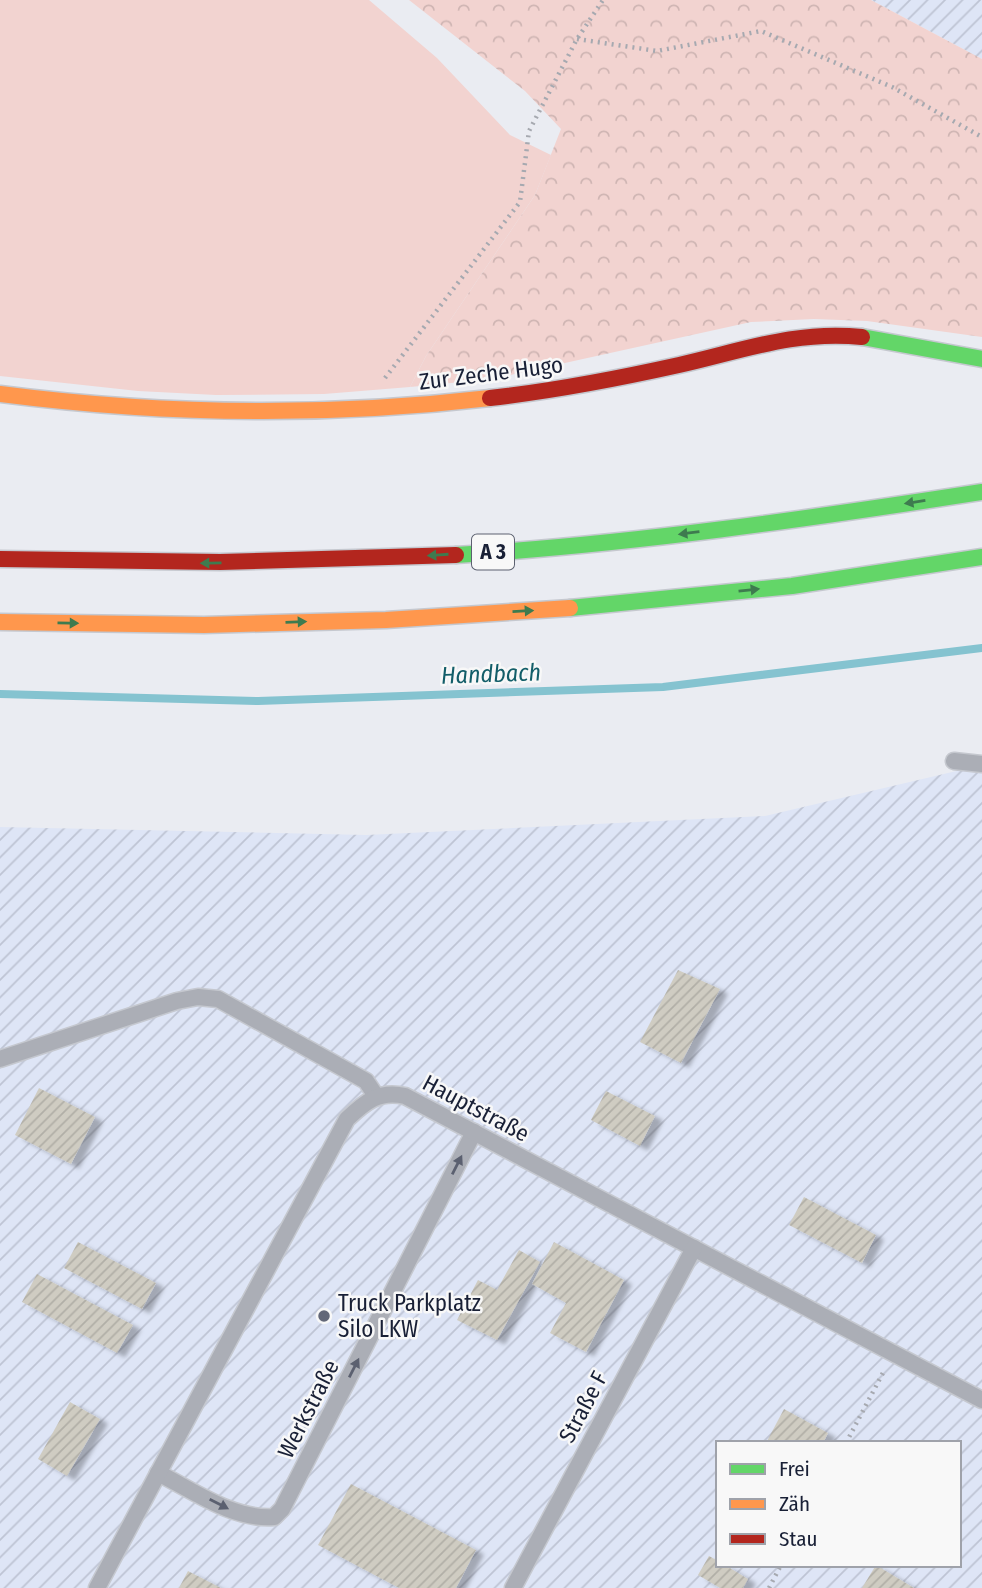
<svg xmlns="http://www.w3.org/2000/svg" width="982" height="1588" font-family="'Fira Sans Condensed',sans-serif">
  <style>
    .industrial { fill: url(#industrial-furrows); fill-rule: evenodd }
    .grass { fill: #f2d3d0 }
    .forest { fill: url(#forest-crowns) }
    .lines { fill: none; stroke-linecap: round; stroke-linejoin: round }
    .stream { stroke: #85c3d0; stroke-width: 8 }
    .building { fill: url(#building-hatch); filter: url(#shadow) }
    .lane-casing { stroke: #c5c8cf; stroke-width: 19 }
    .fast-casing { stroke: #c5c8cf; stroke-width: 19 }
    .slow-casing { stroke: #c5c8cf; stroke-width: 19 }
    .jam-casing { stroke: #c5c8cf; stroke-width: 19 }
    .path { stroke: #a6a9b0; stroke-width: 4.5; stroke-dasharray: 2 5; stroke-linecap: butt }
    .lane { stroke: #abaeb6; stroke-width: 16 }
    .fast { stroke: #63d668; stroke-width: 16 }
    .slow { stroke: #ff974d; stroke-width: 16 }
    .jam { stroke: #b3261e; stroke-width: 16 }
    .oneway { fill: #3e7b4f }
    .oneway2 { fill: #5b6070 }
    .poi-dot { fill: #626778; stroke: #f8f8f8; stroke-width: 2.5 }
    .labels { text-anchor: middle; stroke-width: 5; stroke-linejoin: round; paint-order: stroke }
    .shield { fill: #f8f8f8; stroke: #5c6170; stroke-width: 2 }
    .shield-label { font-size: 21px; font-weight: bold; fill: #192036 }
    .street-label { font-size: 23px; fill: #192036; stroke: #f8f8f8 }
    .poi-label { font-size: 23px; fill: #192036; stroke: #f8f8f8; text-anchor: start }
    .water-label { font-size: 24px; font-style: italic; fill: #135e69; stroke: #f8f8f8 }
  </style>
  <defs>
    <pattern id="industrial-furrows" width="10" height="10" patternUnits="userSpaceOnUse" patternTransform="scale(1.75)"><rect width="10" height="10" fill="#dee5f6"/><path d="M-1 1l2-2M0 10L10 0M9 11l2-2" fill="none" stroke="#bec4d4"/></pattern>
    <pattern id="forest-crowns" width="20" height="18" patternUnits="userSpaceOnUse" patternTransform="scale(1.75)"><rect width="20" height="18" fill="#f2d3d0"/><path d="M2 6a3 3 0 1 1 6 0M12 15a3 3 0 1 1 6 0" fill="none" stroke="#cfb5b3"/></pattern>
    <pattern id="building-hatch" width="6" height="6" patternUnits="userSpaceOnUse" patternTransform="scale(1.75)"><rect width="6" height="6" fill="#cfccc2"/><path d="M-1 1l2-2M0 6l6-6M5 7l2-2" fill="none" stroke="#b1afa7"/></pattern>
    <filter id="shadow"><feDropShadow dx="8" dy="4.5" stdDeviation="2" flood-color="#0004"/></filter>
  </defs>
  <rect width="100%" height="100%" fill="#eaecf2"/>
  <g class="industrial">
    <path d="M871,0h111v59z"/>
    <path d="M982,765v823h-982v-761l366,8 399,-19zM718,1443h241v122h-241z"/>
  </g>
  <path class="grass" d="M0,0h369l68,58 73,77 41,20 -16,40 -109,161 -16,31 -86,7 -108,1 -78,-4 -138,-15z"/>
  <path class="forest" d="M409,0h462l111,59v278l-115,-16 -53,-2 -63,3 -259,57 -82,8 16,-31 109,-161 26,-66 -36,-38z"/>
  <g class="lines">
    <path class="stream" d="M0,694l258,7 405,-14 319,-39"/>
  </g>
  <g class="building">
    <path d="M678,970l42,19 -39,74 -41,-21z"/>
    <path d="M39,1088l56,29 -24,47 -56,-29z"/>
    <path d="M606,1091l49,25 -15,30 -49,-26z"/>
    <path d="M804,1197l72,38 -14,28 -73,-38z"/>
    <path d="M78,1242l78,41 -14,26 -78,-41z"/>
    <path d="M554,1242l70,38 -38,72 -36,-19 16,-30 -34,-19z"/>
    <path d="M519,1250l21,12 -43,78 -40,-20 21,-40 19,10z"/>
    <path d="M37,1274l96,51 -16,28 -95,-51z"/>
    <path d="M70,1402l30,17 -33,57 -29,-17z"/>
    <path d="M784,1409l44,24 -5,10h-57z"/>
    <path d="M351,1484l125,66 -20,38h-57l-81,-43z"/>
    <path d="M709,1556l9,5v4h7l23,14 -5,9h-23l-22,-13z"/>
    <path d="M876,1565l38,23h-52z"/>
    <path d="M188,1571l33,17h-42z"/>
  </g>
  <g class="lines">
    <g class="lane-casing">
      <g id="lane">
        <path d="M954,761l28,3"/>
        <path d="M0,1059l177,-58 21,-4 20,2 148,82 10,15"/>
        <path d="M158,1473c36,18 75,47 116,44l8,-8 192,-377"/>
        <path d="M97,1588l250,-469c18,-17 32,-29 58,-23l577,304"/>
        <path d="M513,1588l181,-340"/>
      </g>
    </g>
    <g class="fast-casing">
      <g id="fast">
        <path d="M862,337l120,22"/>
        <path d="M456,555c177,-11 351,-36 526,-63"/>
        <path d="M570,608l222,-22 190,-29"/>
      </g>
    </g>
    <g class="slow-casing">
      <g id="slow">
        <path d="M0,394c163,21 326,23 490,4"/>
        <path d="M0,622l204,3 182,-5 184,-12"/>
      </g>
    </g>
    <g class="jam-casing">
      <g id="jam">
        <path d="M490,398c63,-7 126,-19 189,-33 63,-14 116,-35 183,-28"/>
        <path d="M0,559l220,3 236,-7"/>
      </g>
    </g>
    <g class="path">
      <path d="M577,39l80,12 104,-20 131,56 90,50"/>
      <path d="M385,378l135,-176 9,-71 48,-92 26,-39"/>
      <path d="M846,1443l39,-74"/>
      <path d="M769,1588l12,-23"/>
    </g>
    <use href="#lane" class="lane"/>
    <use href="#fast" class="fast"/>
    <use href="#slow" class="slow"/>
    <use href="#jam" class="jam"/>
  </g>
  <defs><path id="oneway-solid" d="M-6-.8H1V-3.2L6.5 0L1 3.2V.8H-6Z" transform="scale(1.75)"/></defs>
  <g class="oneway">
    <use href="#oneway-solid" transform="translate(915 502) rotate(171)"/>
    <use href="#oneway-solid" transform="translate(689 533) rotate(173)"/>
    <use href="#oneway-solid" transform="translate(438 555) rotate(176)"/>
    <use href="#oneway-solid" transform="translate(211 563) rotate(179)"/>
    <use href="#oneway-solid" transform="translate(749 590) rotate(-6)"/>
    <use href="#oneway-solid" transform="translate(523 611) rotate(-3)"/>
    <use href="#oneway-solid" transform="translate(296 622) rotate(-2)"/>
    <use href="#oneway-solid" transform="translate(68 623) rotate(1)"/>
  </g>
  <g class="oneway2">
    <use href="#oneway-solid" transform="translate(457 1165) rotate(-63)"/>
    <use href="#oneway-solid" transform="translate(354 1368) rotate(-63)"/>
    <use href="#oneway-solid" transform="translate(219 1504) rotate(27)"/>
  </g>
  <circle class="poi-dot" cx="324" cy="1316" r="7"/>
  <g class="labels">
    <rect class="shield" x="472" y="534.5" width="42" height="35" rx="5"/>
    <g class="shield-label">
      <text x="493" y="559">A 3</text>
    </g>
    <g class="street-label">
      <text transform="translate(491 373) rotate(-7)" y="8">Zur Zeche Hugo</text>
      <text transform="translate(476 1108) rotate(28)" y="8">Hauptstraße</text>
      <text transform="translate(583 1407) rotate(-62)" y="8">Straße F</text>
      <text transform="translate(308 1409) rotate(-63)" y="8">Werkstraße</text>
    </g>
    <g class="poi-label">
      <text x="338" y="1311">Truck Parkplatz<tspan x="338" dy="26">Silo LKW</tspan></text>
    </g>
    <g class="water-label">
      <text transform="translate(491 674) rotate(-2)" y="8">Handbach</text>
    </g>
  </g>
  <rect x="716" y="1441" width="245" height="126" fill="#f8f8f8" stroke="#9fa2aa" stroke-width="2"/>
  <rect x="730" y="1464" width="35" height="10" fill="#63d668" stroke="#9fa2aa" stroke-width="2"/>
  <text x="779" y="1476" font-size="21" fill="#192036">Frei</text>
  <rect x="730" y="1499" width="35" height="10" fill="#ff974d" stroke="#9fa2aa" stroke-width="2"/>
  <text x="779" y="1511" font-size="21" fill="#192036">Zäh</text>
  <rect x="730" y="1534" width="35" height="10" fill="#b3261e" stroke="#9fa2aa" stroke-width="2"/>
  <text x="779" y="1546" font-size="21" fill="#192036">Stau</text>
</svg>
